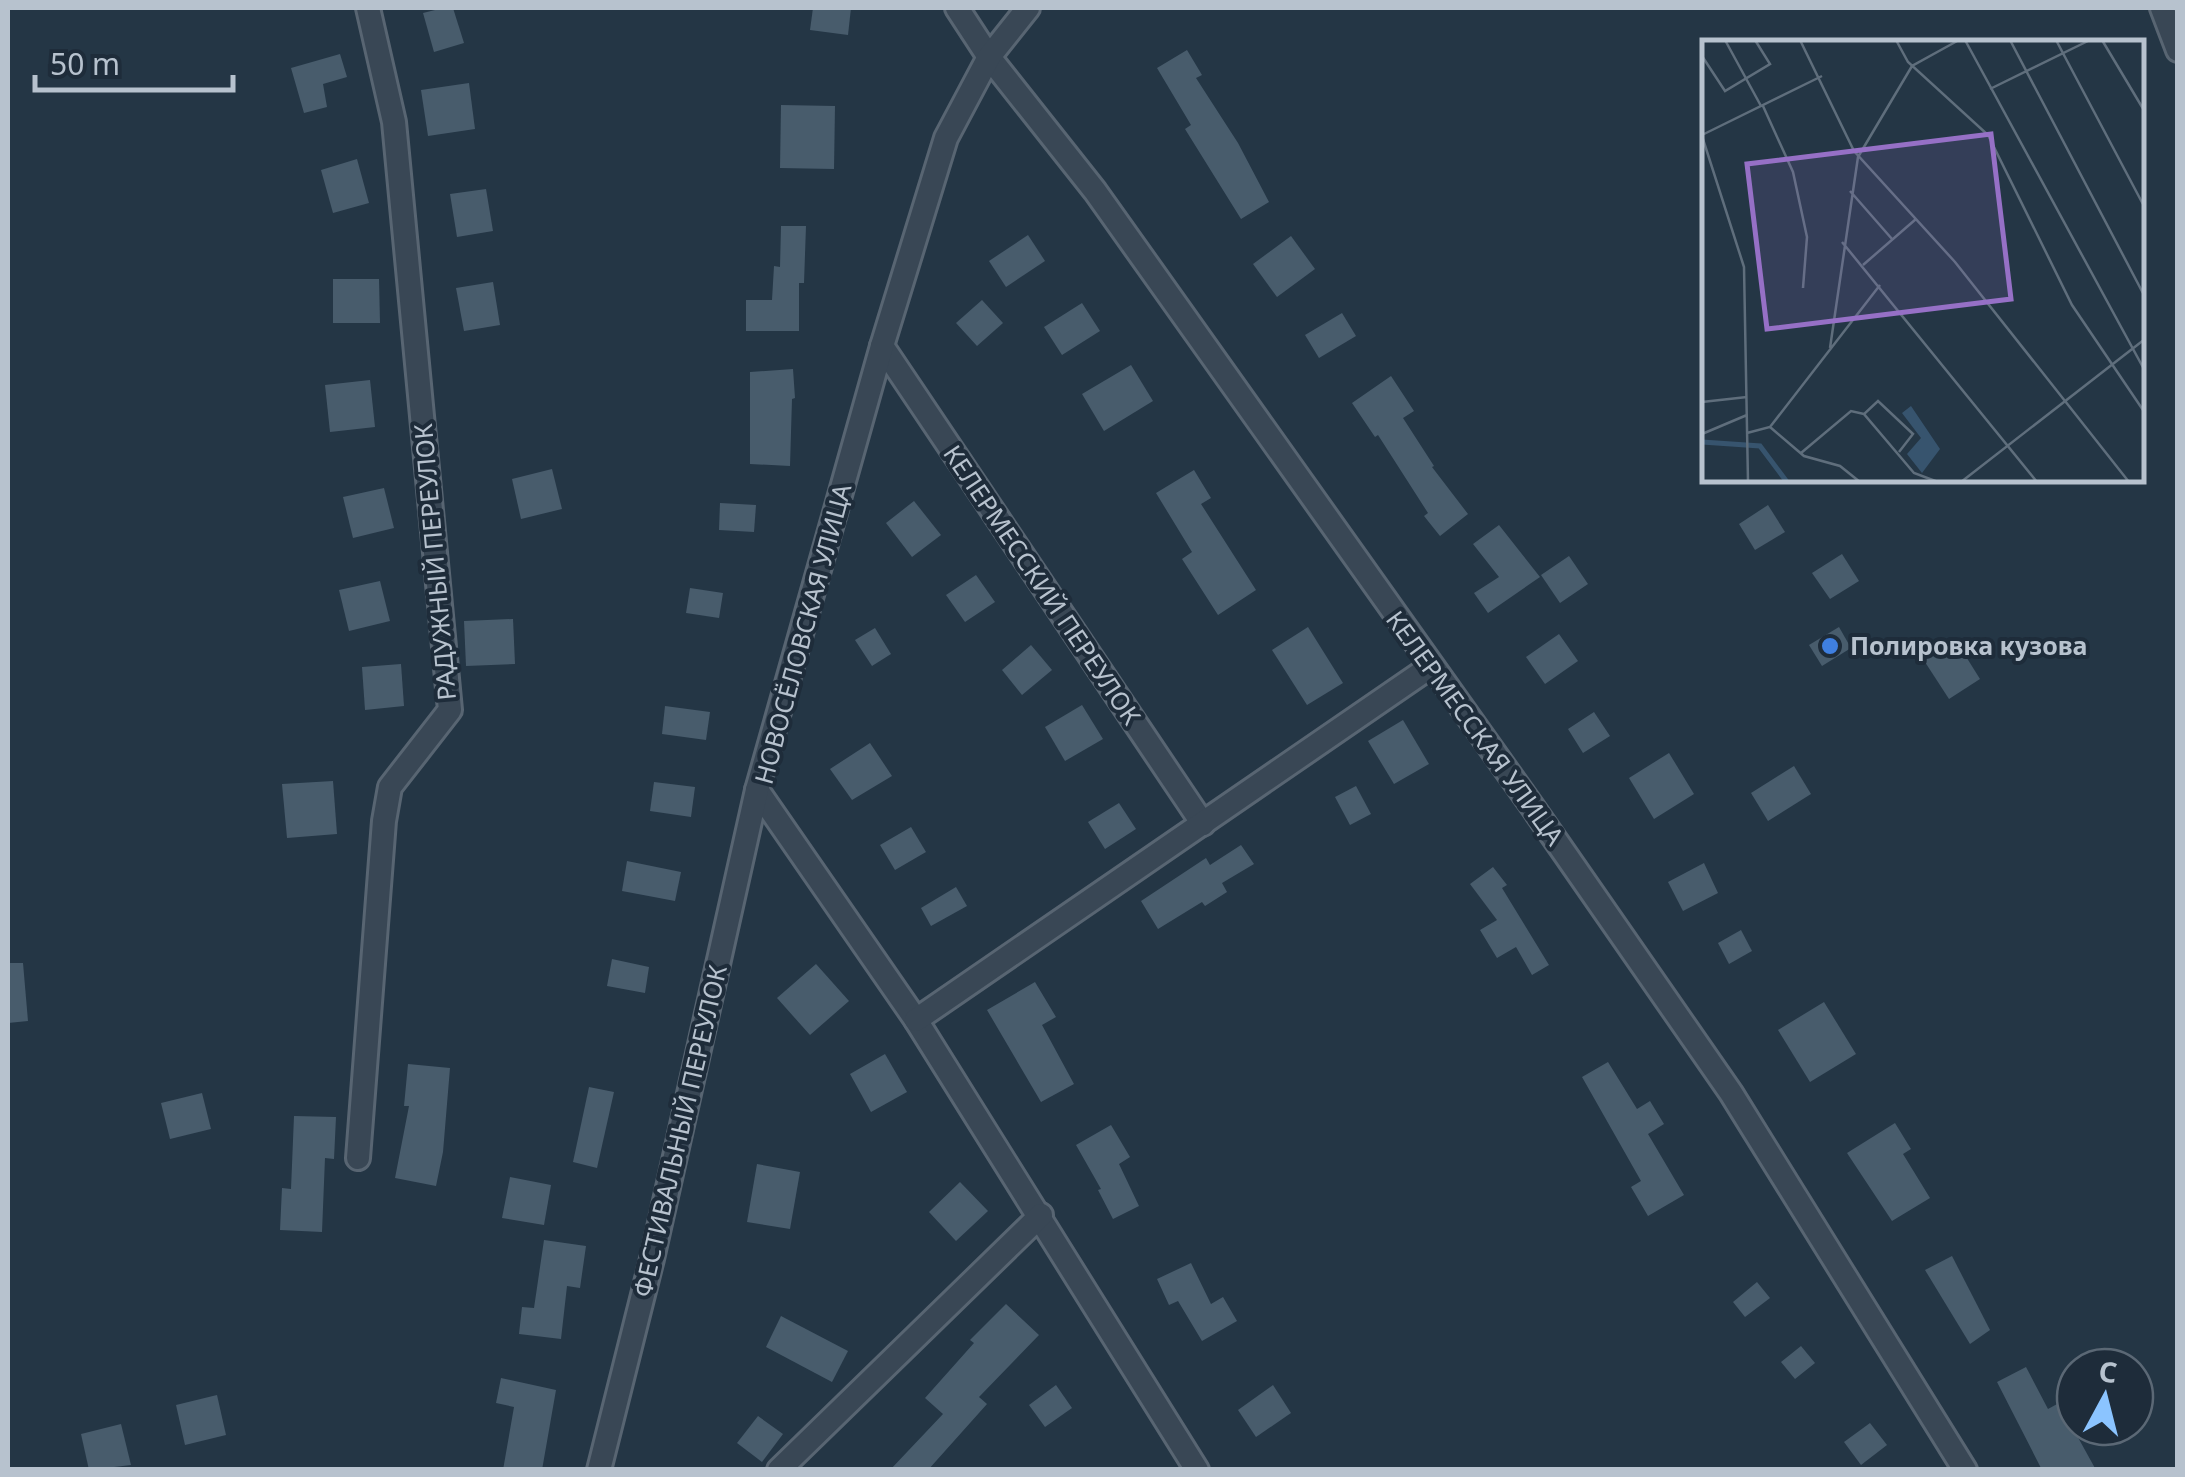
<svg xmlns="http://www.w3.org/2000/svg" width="2185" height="1477" font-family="'Noto Sans',sans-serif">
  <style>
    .building { fill: #485c6c }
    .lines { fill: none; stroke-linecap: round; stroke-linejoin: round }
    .street-casing { stroke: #586572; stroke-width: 28 }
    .street { stroke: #394755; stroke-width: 22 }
    .shop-dot { fill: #3f7fe0; stroke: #1e2c3a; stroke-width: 4 }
    .labels { text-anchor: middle; stroke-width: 8; stroke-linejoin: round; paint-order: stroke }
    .street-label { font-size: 25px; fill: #b7c2ce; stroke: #1e2c3a }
    .poi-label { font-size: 25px; font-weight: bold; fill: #b7c2ce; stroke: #1e2c3a; text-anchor: start }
    .inset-river { fill: none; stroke: #37546e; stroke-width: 5 }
    .inset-road { fill: none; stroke: #5f6e7c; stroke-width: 2.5 }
    .view { fill: #9670c6; fill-opacity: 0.15; stroke: #9670c6; stroke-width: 5 }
    .inset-edge { fill: none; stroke: #b7c2ce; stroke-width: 5 }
  </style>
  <rect width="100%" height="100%" fill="#243645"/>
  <g class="building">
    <path d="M443,8h10l11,35 -30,9 -11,-39z"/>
    <path d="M813,8h38l-3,27 -38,-5z"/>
    <path d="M1187,50l15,25 -6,3 42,65 31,59 -28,17 -56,-90 6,-4 -34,-57z"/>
    <path d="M340,54l7,23 -24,7 4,23 -23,6 -13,-45z"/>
    <path d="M469,83l6,46 -47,7 -7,-46z"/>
    <path d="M781,105l54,1 -1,63 -54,-1z"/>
    <path d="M357,159l12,44 -36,10 -12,-43z"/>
    <path d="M486,189l7,42 -36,6 -7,-43z"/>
    <path d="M781,226h25l-2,57h-5v48h-53v-31h26l2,-34 6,1z"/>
    <path d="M1028,235l17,26 -39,26 -17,-26z"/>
    <path d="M1291,236l24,33 -38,28 -24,-33z"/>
    <path d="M333,279h46l1,44h-47z"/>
    <path d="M493,282l7,43 -36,6 -8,-43z"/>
    <path d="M982,300l21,23 -26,23 -21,-23z"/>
    <path d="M1082,303l18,28 -38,24 -18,-28z"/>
    <path d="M1342,313l14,23 -37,22 -14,-23z"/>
    <path d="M1131,365l22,36 -49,30 -22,-37z"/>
    <path d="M793,369l2,29 -3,1 -2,67 -40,-2v-92z"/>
    <path d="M1391,376l23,35 -11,7 31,48 -2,1 36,47 -28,22 -16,-20 4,-3 -50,-78 -3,2 -23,-34z"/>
    <path d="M370,380l5,47 -45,5 -5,-47z"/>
    <path d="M552,469l10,40 -41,10 -9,-40z"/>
    <path d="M1194,470l17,28 -10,6 55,86 -38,25 -36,-56 10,-7 -36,-59z"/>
    <path d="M384,488l10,40 -41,10 -10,-41z"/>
    <path d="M914,501l27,34 -29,22 -26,-34z"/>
    <path d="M720,503l36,2 -2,27 -35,-2z"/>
    <path d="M1768,505l17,27 -30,18 -16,-26z"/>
    <path d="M1499,525l41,52 -52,36 -14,-20 25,-16 -26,-33z"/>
    <path d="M1842,554l17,27 -29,18 -18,-26z"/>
    <path d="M1569,556l19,28 -28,19 -19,-28z"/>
    <path d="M976,575l19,27 -30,20 -19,-27z"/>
    <path d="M380,581l10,40 -41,10 -10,-41z"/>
    <path d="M690,588l33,5 -4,25 -33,-5z"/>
    <path d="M513,619l2,45 -49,2 -2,-45z"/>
    <path d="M1308,627l35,56 -36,22 -35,-55z"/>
    <path d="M1839,627l12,21 -29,18 -13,-21z"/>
    <path d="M875,628l16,26 -19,12 -17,-26z"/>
    <path d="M1559,634l19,27 -33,23 -19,-27z"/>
    <path d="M1955,639l25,40 -31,20 -26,-40z"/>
    <path d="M1031,645l21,25 -30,25 -20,-25z"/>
    <path d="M401,664l3,42 -39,4 -3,-43z"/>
    <path d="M1082,705l21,34 -38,22 -20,-34z"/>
    <path d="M665,706l45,6 -4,28 -44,-6z"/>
    <path d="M1594,712l16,24 -27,17 -15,-24z"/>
    <path d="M1403,720l26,44 -35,20 -26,-43z"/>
    <path d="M870,743l22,33 -40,24 -22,-31z"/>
    <path d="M1669,753l25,41 -40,25 -25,-41z"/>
    <path d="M1794,766l17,28 -43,27 -17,-28z"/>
    <path d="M333,781l4,53 -50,4 -5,-54z"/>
    <path d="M654,782l41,5 -4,30 -41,-6z"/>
    <path d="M1356,786l15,28 -21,11 -15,-28z"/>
    <path d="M1119,803l17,26 -31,20 -17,-27z"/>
    <path d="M911,827l15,25 -31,18 -15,-25z"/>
    <path d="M1241,845l13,19 -32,19 5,9 -22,14 -3,-4 -44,27 -17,-28 65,-43 4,7z"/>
    <path d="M627,861l54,11 -6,29 -53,-10z"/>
    <path d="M1704,863l14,30 -35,18 -15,-29z"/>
    <path d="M1493,867l14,18 -5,3 47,77 -17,10 -16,-28 -19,11 -17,-28 17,-10 -27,-36z"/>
    <path d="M956,887l11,19 -36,20 -10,-18z"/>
    <path d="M1741,930l11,21 -23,13 -11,-21z"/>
    <path d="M612,959l37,8 -4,26 -38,-7z"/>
    <path d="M8,963h15l5,58 -20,2z"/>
    <path d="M816,964l33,37 -39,34 -33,-37z"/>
    <path d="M1035,982l21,35 -14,8 32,59 -33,18 -54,-92z"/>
    <path d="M1824,1002l32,52 -46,28 -32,-52z"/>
    <path d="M885,1054l22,38 -36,20 -21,-38z"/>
    <path d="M1608,1062l29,47 13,-8 14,23 -16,10 36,61 -36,21 -17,-29 10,-6 -59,-104z"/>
    <path d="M408,1064l42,4 -7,84 -7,34 -41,-8 14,-72h-5z"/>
    <path d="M589,1087l25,5 -17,76 -24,-6z"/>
    <path d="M202,1093l9,36 -41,10 -9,-36z"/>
    <path d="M294,1116l42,1 -2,42 -9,-1 -3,74 -42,-2 2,-42 9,1z"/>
    <path d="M1895,1123l16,26 -8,5 27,44 -38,23 -45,-68z"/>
    <path d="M1111,1125l19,32 -11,7 20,42 -26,13 -15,-29 3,-1 -25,-44z"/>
    <path d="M757,1164l43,8 -10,57 -43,-7z"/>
    <path d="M510,1177l41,8 -7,40 -42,-7z"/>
    <path d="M960,1182l28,29 -32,30 -27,-29z"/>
    <path d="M544,1240l42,6 -6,42 -13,-2 -6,53 -42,-5 3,-27 12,1z"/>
    <path d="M1952,1256l38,74 -20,14 -45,-74z"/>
    <path d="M1191,1263l20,41 12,-7 14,24 -35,20 -24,-40 -9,4 -12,-26z"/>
    <path d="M1757,1282l13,16 -25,19 -12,-15z"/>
    <path d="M1006,1304l33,31 -60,62 8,7 -59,66h-38l53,-56 -18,-16 49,-55 -4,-3z"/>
    <path d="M781,1316l67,35 -16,31 -66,-35z"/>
    <path d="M1801,1346l14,17 -20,16 -14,-17z"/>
    <path d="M2026,1367l22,42 11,-6 37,67h-54l-45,-88z"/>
    <path d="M501,1378l55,12 -14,80h-39l11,-63 -18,-4z"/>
    <path d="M1056,1385l16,23 -27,19 -16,-22z"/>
    <path d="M1273,1385l18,28 -35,24 -18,-27z"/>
    <path d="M217,1395l9,40 -41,10 -9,-40z"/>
    <path d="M758,1416l25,18 -21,28 -25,-19z"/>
    <path d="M1870,1423l17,22 -26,20 -17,-23z"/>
    <path d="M121,1424l10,41 -42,5 -8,-36z"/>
  </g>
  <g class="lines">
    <g class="street-casing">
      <g id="street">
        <path d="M957,8l32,49 106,134 439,618 197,284 234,377"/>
        <path d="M2162,8l16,42"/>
        <path d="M882,346l321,478"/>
        <path d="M757,790l159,230 281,450"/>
        <path d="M916,1020l514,-353"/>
        <path d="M358,1158l26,-337 6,-34 60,-77 -56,-588 -26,-114"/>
        <path d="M599,1470l53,-211 105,-469 125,-444 64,-208 43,-81 39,-49"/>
        <path d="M779,1470l262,-255"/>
      </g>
    </g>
    <use href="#street" class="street"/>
  </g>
  <circle class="shop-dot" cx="1830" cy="646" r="10"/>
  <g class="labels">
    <g class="street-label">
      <text transform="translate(435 562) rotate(-95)" y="9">РАДУЖНЫЙ ПЕРЕУЛОК</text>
      <text transform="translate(1042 585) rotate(56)" y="9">КЕЛЕРМЕССКИЙ ПЕРЕУЛОК</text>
      <text transform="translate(803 634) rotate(-75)" y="9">НОВОСЁЛОВСКАЯ УЛИЦА</text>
      <text transform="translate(1475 728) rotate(54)" y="9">КЕЛЕРМЕССКАЯ УЛИЦА</text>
      <text transform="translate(680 1131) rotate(-77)" y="9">ФЕСТИВАЛЬНЫЙ ПЕРЕУЛОК</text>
    </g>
    <g class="poi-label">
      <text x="1850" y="655">Полировка кузова</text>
    </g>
  </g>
  <g transform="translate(1702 40)">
    <rect width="442" height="442" fill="#243645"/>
    <path d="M209,366l29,43 -18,24 -15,-19 14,-16 -19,-25z" fill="#37546e"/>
    <path class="inset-river" d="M0,402l58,4 27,36"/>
    <path class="inset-road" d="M23,0l36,66M98,0l54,111 101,111 174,220M194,0l12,22 80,73 84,170 73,108M263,0l180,331M308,0l135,257M354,0l89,168M400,0l43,72M0,16l23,35 45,-27 -15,-24M288,49l100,-49M61,66l30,66 14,65 -4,51M0,95l120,-59M0,96l42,131 4,215M148,151l42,48M140,202l195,240M161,225l53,-46M128,308l28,-191 54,-91 47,-26M0,362l45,-5M68,387l34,29 36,10 20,16M45,393l23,-6 110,-142M0,394l45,-19M197,412l14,-18 -35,-33 -14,13 50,59 24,9M99,413l50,-42 13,3M259,442l184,-143"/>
    <path class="view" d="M289,94l20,165 -244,30 -20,-165z"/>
    <rect width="442" height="442" class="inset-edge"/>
  </g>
  <rect width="2185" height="1477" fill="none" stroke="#b7c2ce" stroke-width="20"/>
  <g transform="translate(2105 1397) rotate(7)"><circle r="48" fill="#1e2c3a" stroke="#5b6875" stroke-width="2.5"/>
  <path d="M0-8L18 38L0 25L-18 38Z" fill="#8bc4ff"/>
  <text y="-15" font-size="28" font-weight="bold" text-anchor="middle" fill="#b7c2ce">С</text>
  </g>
  <path d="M35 75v15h198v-15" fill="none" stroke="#b7c2ce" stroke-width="5"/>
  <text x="50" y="75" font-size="30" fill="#b7c2ce" stroke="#1e2c3a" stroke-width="8" paint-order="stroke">50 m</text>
</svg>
